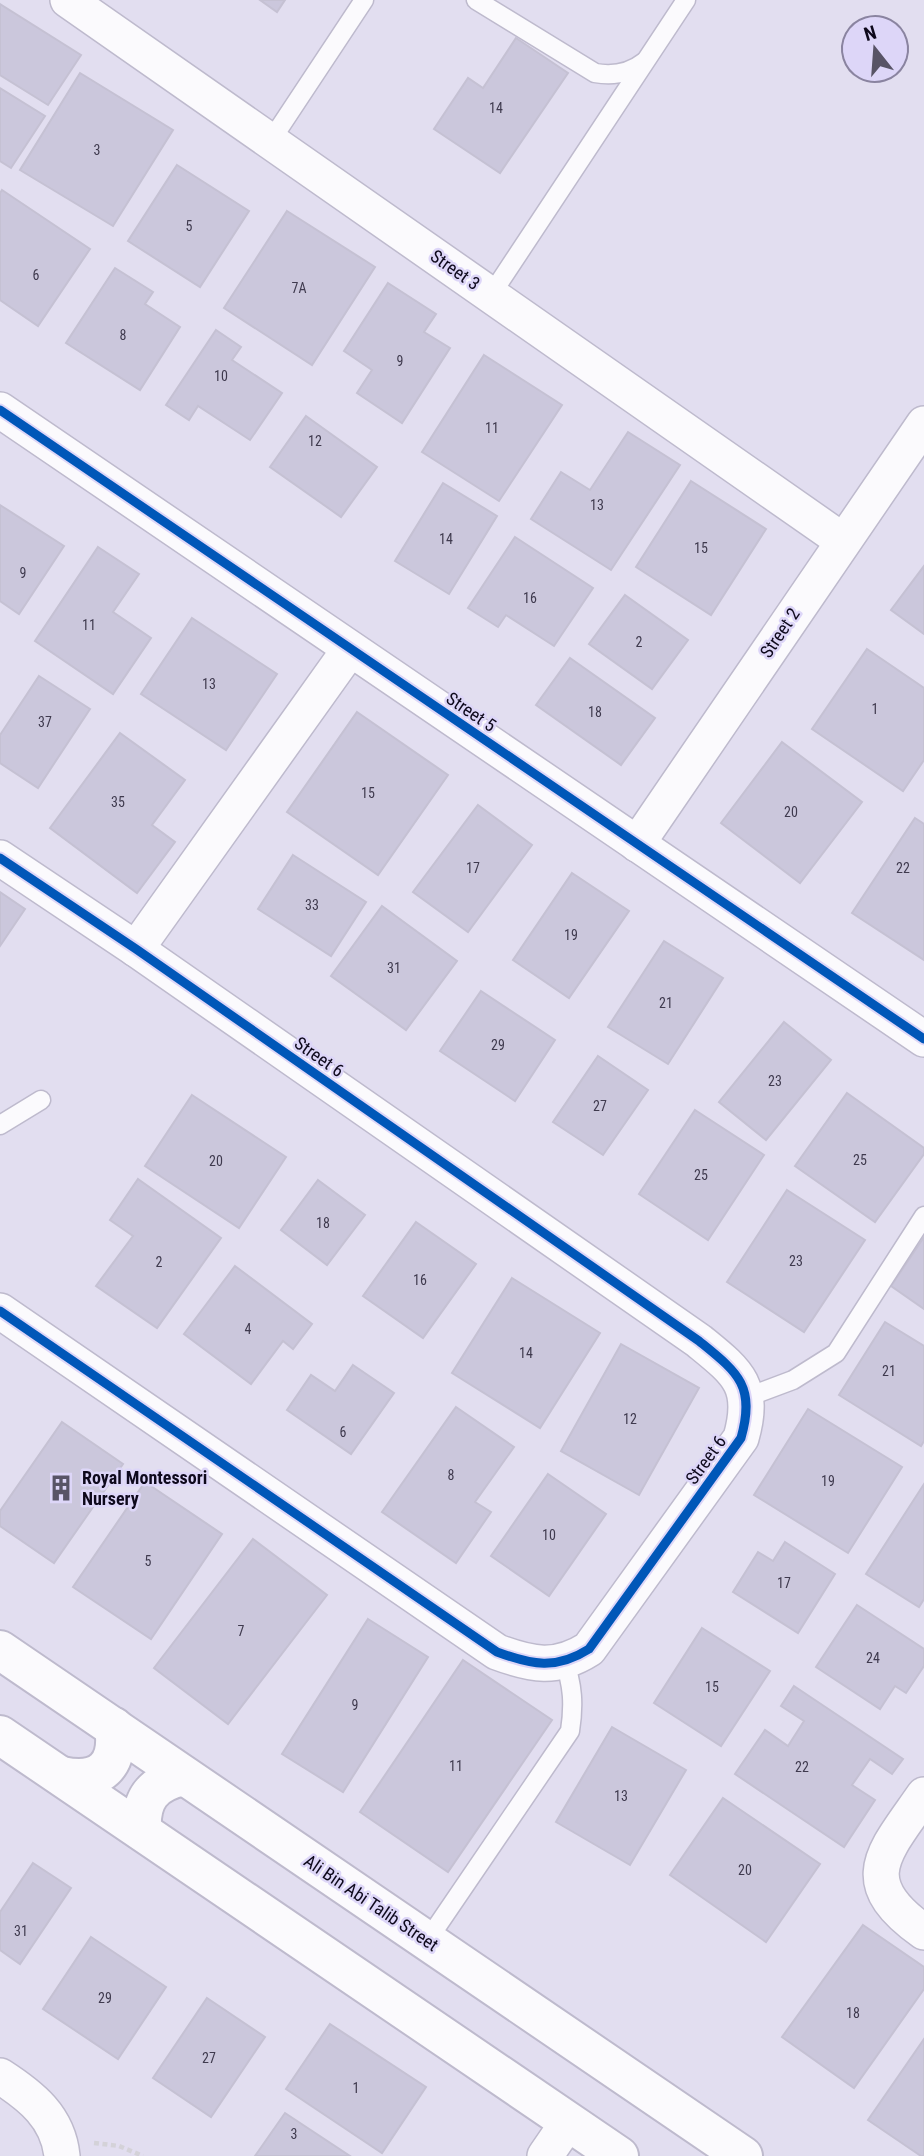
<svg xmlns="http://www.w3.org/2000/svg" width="924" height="2156" font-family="'Roboto Condensed',sans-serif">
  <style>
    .building { fill: #cbc7dc; stroke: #c5c1d3; stroke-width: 2 }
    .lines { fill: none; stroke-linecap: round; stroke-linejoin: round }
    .lane-casing { stroke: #bebacd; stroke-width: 21 }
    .street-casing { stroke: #bebacd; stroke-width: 38 }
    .secondary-casing { stroke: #bebacd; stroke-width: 42 }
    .path { stroke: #d4d2d8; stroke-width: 4.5; stroke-dasharray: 5 3.5; stroke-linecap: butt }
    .lane { stroke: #fbfafd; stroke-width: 18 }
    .street { stroke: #fbfafd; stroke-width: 35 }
    .secondary { stroke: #fbfafd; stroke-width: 38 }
    .cycleway-casing { stroke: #ddd6f8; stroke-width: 13 }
    .cycleway { stroke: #0057b8; stroke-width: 9 }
    .labels { text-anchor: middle; stroke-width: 5; stroke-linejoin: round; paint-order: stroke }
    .number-label { font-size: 14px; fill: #3f3a4e }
    .street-label { font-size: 18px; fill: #0e091c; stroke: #ddd6f8 }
    .poi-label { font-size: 18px; font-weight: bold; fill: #0e091c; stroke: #ddd6f8; text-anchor: start }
  </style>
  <rect width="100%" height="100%" fill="#e2def0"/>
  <g class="building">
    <path d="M260,0h25l-8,12z"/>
    <path d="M0,4l81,51 -33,50 -48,-30z"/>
    <path d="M516,38l52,35 -68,100 -66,-44 34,-51 15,10z"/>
    <path d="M80,73l93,57 -60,96 -93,-56z"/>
    <path d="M0,88l45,28 -34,52 -11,-7z"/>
    <path d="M177,165l72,46 -49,76 -72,-46z"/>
    <path d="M2,190l88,59 -52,77 -38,-26v-107z"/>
    <path d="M287,211l88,56 -63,98 -88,-57z"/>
    <path d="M115,268l38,24 -8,12 35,23 -40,63 -74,-47z"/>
    <path d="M388,283l48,31 -12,18 26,16 -48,75 -45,-30 15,-23 -28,-19z"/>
    <path d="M216,330l25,17 -9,13 50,33 -32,47 -52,-34 -9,14 -23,-15z"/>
    <path d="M484,355l78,50 -63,96 -77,-49z"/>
    <path d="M306,416l71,51 -36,50 -71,-50z"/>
    <path d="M628,432l52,33 -69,105 -80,-51 30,-47 29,18z"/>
    <path d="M691,481l75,48 -55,86 -75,-48z"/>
    <path d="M443,483l54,33 -48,78 -54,-33z"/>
    <path d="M0,505l64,41 -45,68 -19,-13z"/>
    <path d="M515,537l78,51 -39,58 -48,-31 -8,12 -30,-19z"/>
    <path d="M98,547l41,27 -26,38 38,26 -38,56 -78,-53z"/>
    <path d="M924,566v68l-33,-24z"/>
    <path d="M625,595l63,45 -36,49 -63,-45z"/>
    <path d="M192,618l85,56 -51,76 -85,-56z"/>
    <path d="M867,649l57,39v72l-21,31 -91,-62z"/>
    <path d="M570,658l85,60 -34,47 -85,-60z"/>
    <path d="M39,676l51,33 -52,79 -38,-25v-28z"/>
    <path d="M357,712l91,63 -70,100 -91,-63z"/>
    <path d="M120,733l65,47 -33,45 23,17 -38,51 -87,-65z"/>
    <path d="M782,742l80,60 -62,81 -79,-60z"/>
    <path d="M478,805l54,40 -64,87 -55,-40z"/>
    <path d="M915,818l9,6v136l-72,-47z"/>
    <path d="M293,855l73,47 -35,54 -73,-47z"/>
    <path d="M572,873l57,38 -60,87 -56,-38z"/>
    <path d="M0,892l25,17 -25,37z"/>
    <path d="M382,906l75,55 -51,69 -75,-54z"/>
    <path d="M664,941l59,37 -55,86 -60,-37z"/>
    <path d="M481,991l74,49 -40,61 -75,-50z"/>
    <path d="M784,1022l47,38 -65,80 -47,-38z"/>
    <path d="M598,1056l50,34 -45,65 -50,-33z"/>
    <path d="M847,1093l77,55v6l-49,68 -80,-56z"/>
    <path d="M192,1095l94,62 -47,71 -94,-62z"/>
    <path d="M695,1110l69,45 -56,85 -69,-46z"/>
    <path d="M138,1179l83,59 -64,90 -61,-42 37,-50 -23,-16z"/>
    <path d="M318,1180l47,35 -38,50 -46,-35z"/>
    <path d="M787,1190l78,50 -61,92 -77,-50z"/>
    <path d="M416,1222l60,42 -53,74 -60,-42z"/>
    <path d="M924,1237v72l-33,-23z"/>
    <path d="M235,1266l77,58 -19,25 -10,-8 -32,43 -67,-50z"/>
    <path d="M512,1278l88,55 -60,95 -88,-55z"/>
    <path d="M885,1322l39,24v95l-3,5 -82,-51z"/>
    <path d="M621,1344l78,44 -60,107 -78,-44z"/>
    <path d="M353,1365l41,28 -43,61 -64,-44 24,-35 24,16z"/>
    <path d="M456,1407l58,40 -39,55 16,10 -35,51 -74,-51z"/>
    <path d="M808,1409l94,58 -54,86 -94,-58z"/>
    <path d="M62,1422l61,42 -69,99 -54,-37v-15z"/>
    <path d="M548,1474l58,40 -57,82 -58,-40z"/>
    <path d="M145,1482l77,52 -71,105 -78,-52z"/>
    <path d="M924,1484v115l-5,8 -53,-33z"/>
    <path d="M253,1539l74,56 -99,129 -74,-56z"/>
    <path d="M785,1542l50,32 -37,59 -65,-41 25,-40 15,9z"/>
    <path d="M857,1605l67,44v17l-18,27 -11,-7 -15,23 -64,-42z"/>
    <path d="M368,1619l60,38 -85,135 -61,-38z"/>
    <path d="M702,1628l68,43 -49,75 -67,-43z"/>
    <path d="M463,1660l89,60 -104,152 -88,-60z"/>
    <path d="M794,1686l109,73 -11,15 -22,-15 -18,26 23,15 -31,47 -109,-73 30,-44 23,16 16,-25 -23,-15z"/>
    <path d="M612,1727l74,43 -56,95 -74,-43z"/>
    <path d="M723,1798l97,66 -54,78 -96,-67z"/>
    <path d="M33,1863l38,25 -51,76 -20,-14v-38z"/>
    <path d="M863,1925l61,42v22l-70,99 -72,-51z"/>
    <path d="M91,1937l75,50 -48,72 -75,-50z"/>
    <path d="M207,1998l58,39 -54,80 -58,-39z"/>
    <path d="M330,2024l96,63 -44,66 -96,-64z"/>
    <path d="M924,2039v117h-3l-53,-36z"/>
    <path d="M285,2113l65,43h-95z"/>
  </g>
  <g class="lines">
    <g class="lane-casing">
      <g id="lane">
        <path d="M476,0l119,73c18,3 34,1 49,-11"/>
        <path d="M270,142l94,-142"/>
        <path d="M491,295l195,-295"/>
        <path d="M0,1125l41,-25"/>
        <path d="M745,1398l48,-18 43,-27 88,-137"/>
        <path d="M427,1941l143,-210c4,-26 3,-46 -6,-70"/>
      </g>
    </g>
    <g class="street-casing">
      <g id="street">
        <path d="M68,0l775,541"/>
        <path d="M0,410l924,629"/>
        <path d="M637,844l287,-420"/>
        <path d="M0,858l136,91 563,392c38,31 57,44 42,97l-152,211c-33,21 -57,16 -92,3l-497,-341"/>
        <path d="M136,949l214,-300"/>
        <path d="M924,1795c-40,58 -72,86 0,137"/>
        <path d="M0,2076c31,20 58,41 62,80"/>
        <path d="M545,2156l24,-35"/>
      </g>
    </g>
    <g class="secondary-casing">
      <g id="secondary">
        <path d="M0,1650l743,506"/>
        <path d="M0,1735l619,421"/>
        <path d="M62,1776c38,8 58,-10 52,-49"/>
        <path d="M142,1831c-2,-32 10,-48 42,-55"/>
      </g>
    </g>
    <path class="path" d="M94,2143l25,3 24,10"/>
    <use href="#lane" class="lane"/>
    <use href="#street" class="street"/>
    <use href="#secondary" class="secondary"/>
    <g class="cycleway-casing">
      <g id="cycleway">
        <path d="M0,410l924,629"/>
        <path d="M0,858l136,91 563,392c38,31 57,44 42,97l-152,211c-33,21 -57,16 -92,3l-497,-341"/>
      </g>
    </g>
    <use href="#cycleway" class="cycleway"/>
  </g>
  <defs>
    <g id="building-bare" transform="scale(2.1)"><path d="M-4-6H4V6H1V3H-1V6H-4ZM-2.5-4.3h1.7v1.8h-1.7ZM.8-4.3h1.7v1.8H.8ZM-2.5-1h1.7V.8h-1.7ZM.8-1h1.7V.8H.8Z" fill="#585466" stroke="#ddd6f8" stroke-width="2.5" paint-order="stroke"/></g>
  </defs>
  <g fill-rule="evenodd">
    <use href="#building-bare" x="61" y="1488"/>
  </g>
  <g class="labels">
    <g class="number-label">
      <text x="496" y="113">14</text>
      <text x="97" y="155">3</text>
      <text x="189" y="231">5</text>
      <text x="36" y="280">6</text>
      <text x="299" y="293">7A</text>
      <text x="123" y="340">8</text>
      <text x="400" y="366">9</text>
      <text x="221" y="381">10</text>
      <text x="492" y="433">11</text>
      <text x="315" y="446">12</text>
      <text x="597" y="510">13</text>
      <text x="446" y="544">14</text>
      <text x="701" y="553">15</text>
      <text x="23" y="578">9</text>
      <text x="530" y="603">16</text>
      <text x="89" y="630">11</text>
      <text x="639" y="647">2</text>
      <text x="209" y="689">13</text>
      <text x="875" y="714">1</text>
      <text x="595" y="717">18</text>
      <text x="45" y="727">37</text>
      <text x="368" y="798">15</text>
      <text x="118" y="807">35</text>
      <text x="791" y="817">20</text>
      <text x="473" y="873">17</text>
      <text x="903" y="873">22</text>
      <text x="312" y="910">33</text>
      <text x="571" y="940">19</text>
      <text x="394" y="973">31</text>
      <text x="666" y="1008">21</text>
      <text x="498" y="1050">29</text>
      <text x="775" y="1086">23</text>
      <text x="600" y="1111">27</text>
      <text x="860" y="1165">25</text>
      <text x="216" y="1166">20</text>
      <text x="701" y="1180">25</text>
      <text x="323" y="1228">18</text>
      <text x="796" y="1266">23</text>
      <text x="159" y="1267">2</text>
      <text x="420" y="1285">16</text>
      <text x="248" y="1334">4</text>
      <text x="526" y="1358">14</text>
      <text x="889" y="1376">21</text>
      <text x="630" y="1424">12</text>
      <text x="343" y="1437">6</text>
      <text x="451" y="1480">8</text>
      <text x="828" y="1486">19</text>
      <text x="549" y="1540">10</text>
      <text x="148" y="1566">5</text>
      <text x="784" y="1588">17</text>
      <text x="241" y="1636">7</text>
      <text x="873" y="1663">24</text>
      <text x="712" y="1692">15</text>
      <text x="355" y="1710">9</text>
      <text x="456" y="1771">11</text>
      <text x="802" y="1772">22</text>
      <text x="621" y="1801">13</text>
      <text x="745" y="1875">20</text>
      <text x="21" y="1936">31</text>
      <text x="105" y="2003">29</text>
      <text x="853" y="2018">18</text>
      <text x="209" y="2063">27</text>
      <text x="356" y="2093">1</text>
      <text x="294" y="2139">3</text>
    </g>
    <g class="street-label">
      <text transform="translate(455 270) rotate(35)" y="6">Street 3</text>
      <text transform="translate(780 633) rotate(-56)" y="6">Street 2</text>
      <text transform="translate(471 712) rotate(34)" y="6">Street 5</text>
      <text transform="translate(319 1057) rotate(35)" y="6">Street 6</text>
      <text transform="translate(706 1460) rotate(-54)" y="6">Street 6</text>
      <text transform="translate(371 1903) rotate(34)" y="6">Ali Bin Abi Talib Street</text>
    </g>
    <g class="poi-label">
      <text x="82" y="1484">Royal Montessori<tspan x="82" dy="21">Nursery</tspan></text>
    </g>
  </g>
  <g transform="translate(875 49) rotate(343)"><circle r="33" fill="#ddd6f8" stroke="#8a84a0" stroke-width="2"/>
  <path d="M0-5L12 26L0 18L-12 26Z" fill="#585466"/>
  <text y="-10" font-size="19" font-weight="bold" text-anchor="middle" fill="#0e091c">N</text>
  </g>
</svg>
